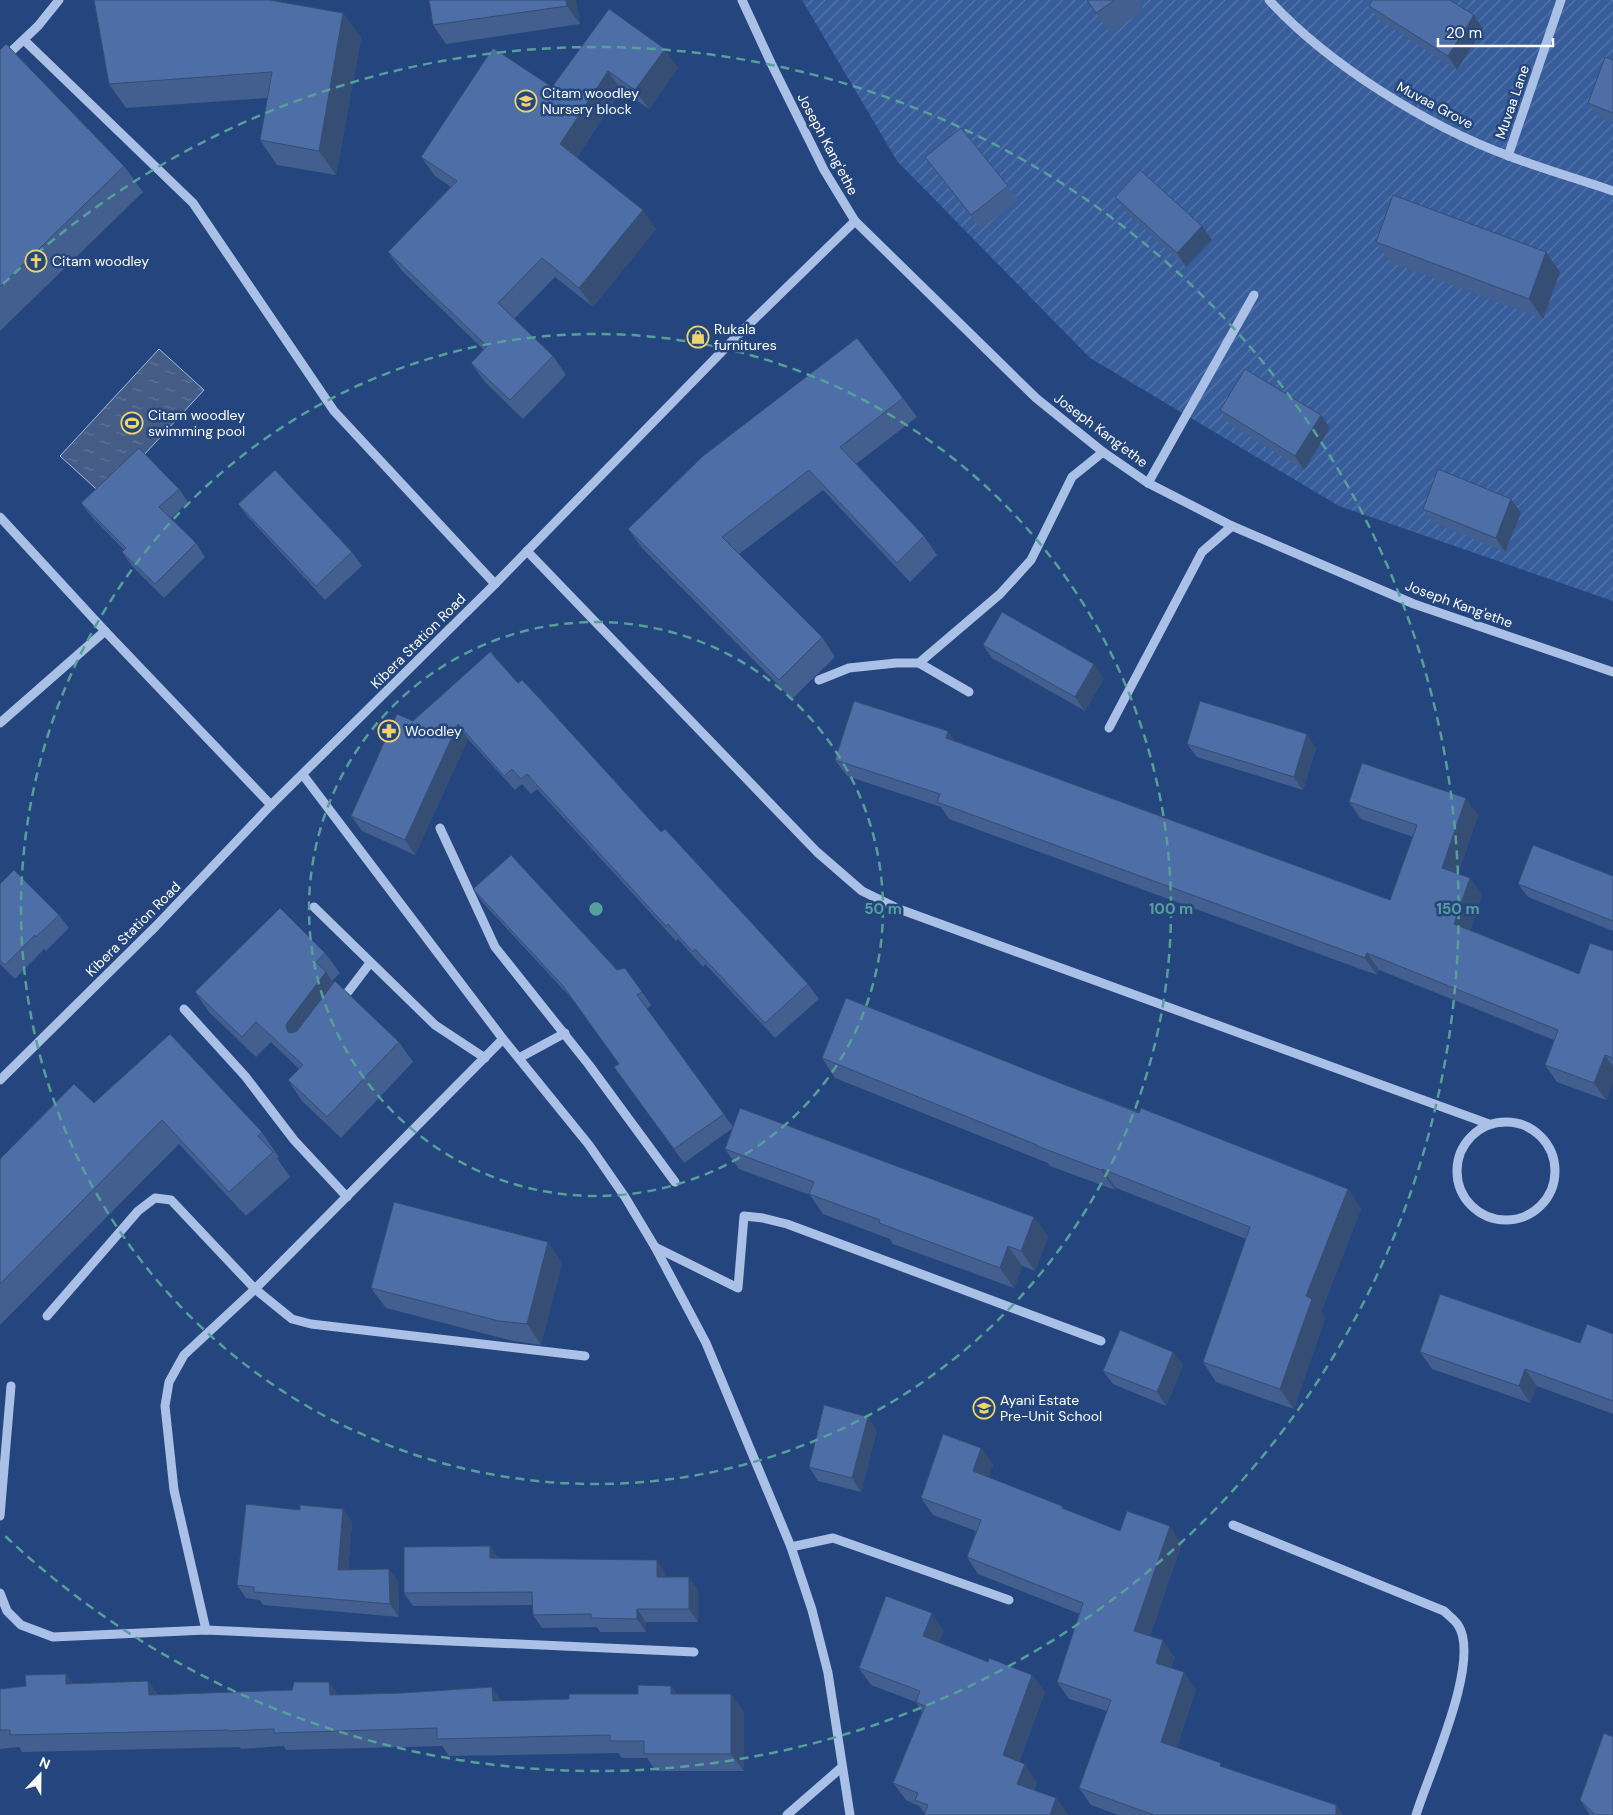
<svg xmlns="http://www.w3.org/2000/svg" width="1613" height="1815" font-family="'DM Sans',sans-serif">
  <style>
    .garden { fill: url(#garden-furrows) }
    .water { fill: url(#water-ripples); stroke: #9ebae6 }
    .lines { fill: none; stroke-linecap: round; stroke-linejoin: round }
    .minor { stroke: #aac0e6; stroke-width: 9 }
    .wall { fill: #425f8f }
    .shaded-wall { fill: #364d74 }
    .building { fill: #4d6ea6; stroke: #364d74 }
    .ring { fill: none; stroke: #579f9a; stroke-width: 2.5; stroke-dasharray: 9 6 }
    .labels { text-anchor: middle; stroke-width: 5; stroke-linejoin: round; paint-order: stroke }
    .poi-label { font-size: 14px; fill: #fff; stroke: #24457e; text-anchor: start }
    .street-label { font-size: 14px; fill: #fff; stroke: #24457e }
    .centre { fill: #579f9a; stroke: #24457e; stroke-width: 2.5 }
    .ring-label { font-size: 15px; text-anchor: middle; font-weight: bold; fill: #579f9a; stroke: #24457e; stroke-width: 5; stroke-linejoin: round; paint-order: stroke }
  </style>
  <defs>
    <pattern id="garden-furrows" width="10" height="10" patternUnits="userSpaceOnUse" patternTransform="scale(1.25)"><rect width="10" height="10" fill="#385d9b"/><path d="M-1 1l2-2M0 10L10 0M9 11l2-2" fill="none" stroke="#5675aa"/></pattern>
    <pattern id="water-ripples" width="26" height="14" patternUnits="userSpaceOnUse" patternTransform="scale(1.25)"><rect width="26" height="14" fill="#455c86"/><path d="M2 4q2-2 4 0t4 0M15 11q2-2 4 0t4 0" fill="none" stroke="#617498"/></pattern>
  </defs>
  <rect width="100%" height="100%" fill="#24457e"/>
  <path class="garden" d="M802,0h811v601l-274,-95 -249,-148 -193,-197z"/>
  <path class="water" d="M159,349l45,41 -99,107 -45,-41z"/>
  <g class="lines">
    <g class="minor">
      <path d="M742,0l29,63 53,107 31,51 181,177 67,54 45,31 84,43 182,78 199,68"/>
      <path d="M1269,0c59,64 158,126 240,156 34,13 69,23 104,35"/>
      <path d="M24,40l169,163 141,208 161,173"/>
      <path d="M0,62l38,-36 21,-26"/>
      <path d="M1508,156l53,-156"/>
      <path d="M1148,483l106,-188"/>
      <path d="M0,517l105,114 166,174"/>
      <path d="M527,551l290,301 45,39 37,18 590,215"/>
      <path d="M919,663l50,29"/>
      <path d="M819,680l30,-12 47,-5h23l81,-69 31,-34 41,-83 31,-25"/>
      <path d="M0,723l105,-92"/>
      <path d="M1109,728l93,-176 30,-26"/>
      <path d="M303,775l200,264 86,106 36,52 30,50 51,96 85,204 21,63 16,63 22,142"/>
      <path d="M440,828l55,119 94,118 86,117"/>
      <path d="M314,907l121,118 50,33"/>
      <path d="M341,1001l29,-38"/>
      <path d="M184,1009l61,67 49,64 53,57"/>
      <path d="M519,1058l46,-25"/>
      <path d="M0,1080l156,-154 115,-121 224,-221 244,-250 116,-113"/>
      <circle cx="1506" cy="1171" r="49"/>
      <path d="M655,1247l83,41 6,-72 19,2 24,6 314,117"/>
      <path d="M47,1316l91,-105 17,-13 16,2 84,89 37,30 19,5 274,32"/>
      <path d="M0,1516l11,-130"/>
      <path d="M1233,1525l211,86c4,4 11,9 14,14 24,36 -30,150 -42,190"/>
      <path d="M791,1547l42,-9 176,62"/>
      <path d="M0,1593l7,18 14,14 32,12 153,-7 488,22"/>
      <path d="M206,1630l-32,-140 -9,-84 4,-24 15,-27 71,-66 248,-250"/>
      <path d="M787,1815l55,-48"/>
    </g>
  </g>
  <g class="wall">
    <path d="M576,0l4,24 -134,20 -13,-19z"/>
    <path d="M1087,0h50l7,10 -34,23z"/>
    <path d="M1369,6l105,9 9,14 -26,41 -79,-51z"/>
    <path d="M609,9l69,59 -29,41 -28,-19 -44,67 79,72 -63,78 -38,-30 -41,42 39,37 13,19 -43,44 -38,-37 -14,-19 13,-13 -82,-79 -14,-19 63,-65 -16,-11 -14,-19 131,-70z"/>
    <path d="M343,13l18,25 -25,137 -59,-10 -17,-25 8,-42 -142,10 -17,-24z"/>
    <path d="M0,50l124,116 19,26 -143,139z"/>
    <path d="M1613,60v63l-15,-6 -10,-14z"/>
    <path d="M925,157l83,29 10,14 -37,29 -47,-59z"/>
    <path d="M1115,197l87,29 10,14 -26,27 -61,-56z"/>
    <path d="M1376,242l170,10 14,20 -17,47 -153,-57z"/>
    <path d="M903,398l14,19 -61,47 68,72 13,19 -27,27 -87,-92 -84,64 83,83 13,20 -43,42 -150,-151 -14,-19z"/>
    <path d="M1220,410l101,5 9,13 -26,42 -75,-46z"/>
    <path d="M179,489l9,13 -17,16 25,25 9,14 -41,41 -32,-32 -10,-14 2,-2 -33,-34 -10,-13z"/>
    <path d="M1511,499l10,14 -16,39 -73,-30 -9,-13z"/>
    <path d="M238,504l114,48 10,14 -37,34 -77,-83z"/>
    <path d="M983,645l121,33 -19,33 -93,-53z"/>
    <path d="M491,651l6,8 21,24 290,301 11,15 -44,39 -70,-74 -2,3 -25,-28 -2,2 -139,-152 -6,5 -9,-10 -7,6 -47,-51 -53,116 -53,-24 -11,-15z"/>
    <path d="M955,741l435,159 23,-63 -52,-18 -12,-17 129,13 -20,59 12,4 12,17 -12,35 109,44 34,-23v131l-7,18 -49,-18 -12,-17 9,-25 -175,-70 -2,5 -428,-156 -8,-12 -94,-31 -12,-16z"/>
    <path d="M1187,744l129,4 -13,42 -106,-33z"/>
    <path d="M1613,876v55l-85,-34 -10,-13z"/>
    <path d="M0,884l59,31 10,13 -23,23 -2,-2 -29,30 -15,-15z"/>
    <path d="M473,889l144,81 8,-2 26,37 -4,4 86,118 301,90 14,20 -13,34 -13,-5 -8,22 -121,-44 -3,-5 -67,-25 -13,-19 -71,-26 -14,-20 8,-21 -49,35 -60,-82 -5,-17 -46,-64 -90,-97z"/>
    <path d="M325,953l15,20 -8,8 1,2 66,59 14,20 -72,76 -39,-37 -14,-21 11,-11 -28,-27 -15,15 -47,-45 -14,-20z"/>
    <path d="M822,1058l238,25 288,106 13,20 -40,103 4,6 -31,91 -78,-27 -13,-20 43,-123 -130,-51 -1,2 -65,-24 -2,-3 -213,-85z"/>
    <path d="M94,1103l168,29 17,25 -2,1 13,19 -44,39 -67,-72 -179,181v-166z"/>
    <path d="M548,1242l14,21 -21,82 -28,-4 -127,-33 -15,-20z"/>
    <path d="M1613,1334v80l-76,-28 -7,17 -98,-34 -12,-17 160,-9z"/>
    <path d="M1173,1352l10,13 -17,41 -53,-22 -10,-13z"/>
    <path d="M877,1430l-16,62 -43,-11 -9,-14z"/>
    <path d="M981,1448l12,17 -5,12 74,29 2,3 56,22 62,12 -32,93 25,21 -4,11 25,21 -19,58 48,21 111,37 7,10h-225l-27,-10 -12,-17 28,-77 -38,-12 -12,-17 23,-68 -102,-40 -11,-17 9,-26 -43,-16 -12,-17z"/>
    <path d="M343,1509l9,13 -4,48 41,-1 9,13 1,35 -136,-12 -3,-5 -14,-2 -9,-13 63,-75z"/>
    <path d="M490,1546l8,12 168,15v4l32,13v32h-52v10h-46l-3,-5 -55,1 -9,-13v-10l-120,1 -9,-13z"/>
    <path d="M944,1631l-5,11 49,20 44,13 13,17 -26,70 18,20 -3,8 22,8 12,17h-144l1,-1 -6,-8 -13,-6 -13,-17 29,-71 -6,-10 -45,-17 -12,-17z"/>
    <path d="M66,1674l7,10 75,-3 10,14h180l164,6 67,-2 69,-5 33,-8 6,8 67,18v59h-88l-9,-13h-25l-4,-5 -169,3 -7,-10 -156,4 -2,-4 -43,3 -1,-2 -218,5 -3,-5 -19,2v-60l26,-3z"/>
    <path d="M1580,1800l33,15h-23z"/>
  </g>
  <g class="shaded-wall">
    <path d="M566,0h10l4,24 -13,-18z"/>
    <path d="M343,13l18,25 -25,137 -17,-24z"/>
    <path d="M1474,15l9,14 -26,41 -9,-14z"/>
    <path d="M665,49l13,19 -29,41 -14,-19z"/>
    <path d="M608,71l13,19 -48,73 -13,-19z"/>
    <path d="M643,210l13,19 -63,78 -14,-19z"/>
    <path d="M1202,226l10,14 -26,27 -9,-14z"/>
    <path d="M1546,252l14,20 -17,47 -14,-20z"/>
    <path d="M1321,415l9,13 -26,42 -9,-14z"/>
    <path d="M1511,499l10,14 -16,39 -9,-14z"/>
    <path d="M1094,664l10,14 -19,33 -10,-14z"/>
    <path d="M458,724l10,15 -53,116 -10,-15z"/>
    <path d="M948,731l12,17 -14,-10z"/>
    <path d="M1307,734l9,14 -13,42 -9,-13z"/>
    <path d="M1466,798l12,17 -24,70 -12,-17z"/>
    <path d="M1470,878l12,17 -16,46 -12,-17z"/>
    <path d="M1367,953l12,17 -2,5 -12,-17z"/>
    <path d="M326,972l14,20 -39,51 -13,-11 -2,-5 1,-4z"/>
    <path d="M1605,1055l8,12v15l-7,18 -12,-17z"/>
    <path d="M1102,1169l14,19 -1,2 -14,-20z"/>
    <path d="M1348,1189l13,20 -40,103 4,6 -31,91 -14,-20 26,-93z"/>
    <path d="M1034,1217l14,20 -13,34 -14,-20z"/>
    <path d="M548,1242l14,21 -21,82 -14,-21z"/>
    <path d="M1008,1246l14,20 -8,22 -14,-20z"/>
    <path d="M1173,1352l10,13 -17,41 -9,-14z"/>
    <path d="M1525,1369l12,17 -7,17 -11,-17z"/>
    <path d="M868,1417l9,13 -16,62 -9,-14z"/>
    <path d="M981,1448l12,17 -8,23 -12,-17z"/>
    <path d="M343,1509l9,13 -5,60 -9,-12z"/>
    <path d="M1170,1526l12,17 -36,105 -12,-17z"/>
    <path d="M490,1546l9,13 -9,-1z"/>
    <path d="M657,1560l9,13v17l-9,-13z"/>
    <path d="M389,1569l9,13 1,35 -9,-13z"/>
    <path d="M689,1577l9,13v32l-9,-13z"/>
    <path d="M637,1609l9,13v10l-9,-13z"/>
    <path d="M932,1613l12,18 -9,22 -12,-17z"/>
    <path d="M1163,1640l12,17 -8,23 -11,-17z"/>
    <path d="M1184,1672l12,17 -23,70 -12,-17z"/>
    <path d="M66,1674l12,18 -12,-8z"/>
    <path d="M1032,1675l13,17 -30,80 -12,-17z"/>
    <path d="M148,1681l12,18 -11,-4z"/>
    <path d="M329,1682l12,17 -11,-4z"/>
    <path d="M671,1686l12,17 -12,-9z"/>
    <path d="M492,1687l12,18 -11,-4z"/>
    <path d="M731,1694l13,18v59l-13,-17z"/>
    <path d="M1025,1764l12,18 -7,19 -13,-17z"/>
    <path d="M1056,1798l12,17h-18z"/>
    <path d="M1336,1805l7,10h-7z"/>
  </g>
  <g class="building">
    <path d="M94,0h176l73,13 -24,138 -59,-11 12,-68 -163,12z"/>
    <path d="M429,0h137l1,6 -134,19z"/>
    <path d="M1087,0h28l-19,13z"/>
    <path d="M1372,0h78l24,15 -26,41 -79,-50z"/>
    <path d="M609,9l56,40 -30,41 -27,-19 -48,73 83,66 -64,78 -37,-30 -44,45 55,53 -43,44 -39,-37 16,-17 -99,-94 69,-71 -36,-24 72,-109 59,39z"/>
    <path d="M6,44l118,122 -124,121v-237z"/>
    <path d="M1605,57l8,3v53l-25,-10z"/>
    <path d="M961,128l47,58 -37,29 -46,-58z"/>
    <path d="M1140,170l62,56 -25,27 -62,-56z"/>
    <path d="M1393,195l153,57 -17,47 -153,-57z"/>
    <path d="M857,338l46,60 -63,49 84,89 -27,27 -88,-93 -87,67 100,100 -43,43 -151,-151 75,-73z"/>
    <path d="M1245,369l76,46 -26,41 -75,-46z"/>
    <path d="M139,448l40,41 -20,18 37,36 -41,41 -33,-32 4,-4 -45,-45z"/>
    <path d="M1438,469l73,30 -15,39 -73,-29z"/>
    <path d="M275,470l77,82 -36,34 -78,-82z"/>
    <path d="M1002,612l92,52 -19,33 -92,-52z"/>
    <path d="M491,651l-1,1 28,31 4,-3 18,19 121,133 4,-3 143,155 -43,39 -70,-74 -2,3 -25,-28 -2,2 -139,-152 -6,5 -9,-10 -8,7 -46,-52 -53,116 -54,-24 46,-102 16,7z"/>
    <path d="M854,701l94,30 -2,7 444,162 27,-75 -68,-23 13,-39 104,35 -24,70 28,10 -16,46 125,50 11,-31 23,8v107l-8,-3 -11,28 -49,-18 13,-35 -191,-77 -2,5 -428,-156 3,-8 -105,-34z"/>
    <path d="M1200,701l107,33 -13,43 -107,-33z"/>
    <path d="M1533,845l80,31v45l-95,-37z"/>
    <path d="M511,855l106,115 8,-2 17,24 -5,3 87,119 -50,35 -60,-82 5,-3 -56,-78 -90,-97z"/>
    <path d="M14,870l45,45 -23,22 -1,-2 -30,30 -5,-5v-76z"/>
    <path d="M280,908l45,45 -9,9 10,10 -39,51 -1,4 2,5 4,1 5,-2 38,-50 64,61 -72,75 -39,-37 15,-15 -47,-43 -14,15 -47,-45z"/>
    <path d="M846,998l214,85 79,30 2,-5 207,81 -42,107 6,3 -32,90 -77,-27 47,-135 -148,-58 -1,1 -64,-24v-1l-215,-87z"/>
    <path d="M170,1034l92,98 -4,4 15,16 -44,40 -67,-72 -162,164v-125l74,-75 20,19z"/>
    <path d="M740,1108l294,109 -13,34 -13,-5 -8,22 -121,-45 1,-3 -71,-26 5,-12 -89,-33z"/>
    <path d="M394,1202l154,40 -21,82 -28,-3 -128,-33z"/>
    <path d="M1440,1294l140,49 7,-19 26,10v67l-88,-32 -6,17 -99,-34z"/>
    <path d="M1120,1330l53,22 -16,40 -54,-21z"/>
    <path d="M824,1405l44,12 -16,61 -43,-11z"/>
    <path d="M943,1434l38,14 -8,23 89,35v2l58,23 7,-20 43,15 -36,105 29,9 -7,23 28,9 -23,70 60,21 -1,3 116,39v10h-182l-75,-27 32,-88 -54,-18 26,-79 -116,-46 14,-37 -60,-22z"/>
    <path d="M246,1504l54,6v-5l43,4 -5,61 51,-1 1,35 -136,-12v-5l-17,-2z"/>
    <path d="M490,1546v12l167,2v17h32v32h-52v10l-46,-1v-4l-58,1 -1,-23 -128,1v-46z"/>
    <path d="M886,1596l46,17 -9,23 65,26 1,-4 43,17 -29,80 22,9 -8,20 39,14 -6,17h-126l4,-10 -13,-5 3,-7 -25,-10 32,-77 -9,-4 4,-11 -61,-23z"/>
    <path d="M66,1674v10l82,-3 1,14 143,-5 2,-8h35l1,13 72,-2 90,-6 1,14 76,-2v-5h69v-9l33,1v8h60v60h-87v-13h-34v-6l-173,4v-11l-163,5v-4l-45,2v-1l-219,5v-5h-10v-41l26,-3 -1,-11z"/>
    <path d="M1604,1733l9,4v78h-18l-15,-15z"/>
  </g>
  <g class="ring">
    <circle cx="596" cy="909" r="287"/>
    <circle cx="596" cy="909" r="575"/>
    <path d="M3 284A862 862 0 1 1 3 1534"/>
  </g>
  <defs>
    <g id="school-ring" transform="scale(1.125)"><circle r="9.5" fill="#24457e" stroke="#efd46e" stroke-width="1.5"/><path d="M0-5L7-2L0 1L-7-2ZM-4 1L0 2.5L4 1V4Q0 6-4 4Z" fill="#efd46e"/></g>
    <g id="church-ring" transform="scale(1.125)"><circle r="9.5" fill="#24457e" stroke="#efd46e" stroke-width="1.5"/><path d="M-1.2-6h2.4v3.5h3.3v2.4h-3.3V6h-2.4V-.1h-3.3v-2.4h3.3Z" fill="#efd46e"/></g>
    <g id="shop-ring" transform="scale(1.125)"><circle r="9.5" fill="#24457e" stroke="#efd46e" stroke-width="1.5"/><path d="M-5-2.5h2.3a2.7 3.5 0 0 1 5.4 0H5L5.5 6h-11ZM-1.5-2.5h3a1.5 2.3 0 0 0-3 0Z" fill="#efd46e"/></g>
    <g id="stadium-ring" transform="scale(1.125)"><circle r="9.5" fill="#24457e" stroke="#efd46e" stroke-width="1.5"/><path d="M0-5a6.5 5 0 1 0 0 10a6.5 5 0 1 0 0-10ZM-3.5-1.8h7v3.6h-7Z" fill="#efd46e"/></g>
    <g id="pharmacy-ring" transform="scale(1.125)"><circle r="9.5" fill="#24457e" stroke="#efd46e" stroke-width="1.5"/><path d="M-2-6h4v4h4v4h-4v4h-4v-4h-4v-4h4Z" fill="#efd46e"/></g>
  </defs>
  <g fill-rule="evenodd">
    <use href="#school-ring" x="526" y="101"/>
    <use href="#church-ring" x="36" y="261"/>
    <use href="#shop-ring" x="698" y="337"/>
    <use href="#stadium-ring" x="132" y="423"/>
    <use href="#pharmacy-ring" x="389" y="731"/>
    <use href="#school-ring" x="984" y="1408"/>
  </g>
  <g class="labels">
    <g class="poi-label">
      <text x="542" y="98">Citam woodley<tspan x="542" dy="16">Nursery block</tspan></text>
      <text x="52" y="266">Citam woodley</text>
      <text x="714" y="334">Rukala<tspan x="714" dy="16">furnitures</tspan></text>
      <text x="148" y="420">Citam woodley<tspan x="148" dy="16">swimming pool</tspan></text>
      <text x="405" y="736">Woodley</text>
      <text x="1000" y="1405">Ayani Estate<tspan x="1000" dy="16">Pre-Unit School</tspan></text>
    </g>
    <g class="street-label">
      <text transform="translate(1512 102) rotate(-71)" y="5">Muvaa Lane</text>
      <text transform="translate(1435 105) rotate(28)" y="5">Muvaa Grove</text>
      <text transform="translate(828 144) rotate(62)" y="5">Joseph Kang'ethe</text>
      <text transform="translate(1101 430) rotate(37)" y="5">Joseph Kang'ethe</text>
      <text transform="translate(1459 604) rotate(20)" y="5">Joseph Kang'ethe</text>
      <text transform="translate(418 641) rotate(-45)" y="5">Kibera Station Road</text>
      <text transform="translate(133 929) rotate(-45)" y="5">Kibera Station Road</text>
    </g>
  </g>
  <circle cx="596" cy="909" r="8" class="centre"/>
  <g class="ring-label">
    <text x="883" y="914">50 m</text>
    <text x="1171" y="914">100 m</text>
    <text x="1458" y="914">150 m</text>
  </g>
  <g transform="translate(40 1775) rotate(22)" stroke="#24457e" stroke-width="4" paint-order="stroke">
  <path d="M0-4L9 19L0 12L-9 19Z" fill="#ffffff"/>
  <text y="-8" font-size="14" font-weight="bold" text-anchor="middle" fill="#ffffff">N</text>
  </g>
  <path d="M1438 38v8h115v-8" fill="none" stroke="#ffffff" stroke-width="2.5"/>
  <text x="1446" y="38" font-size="15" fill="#ffffff" stroke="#24457e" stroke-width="4" paint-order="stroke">20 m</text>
</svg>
